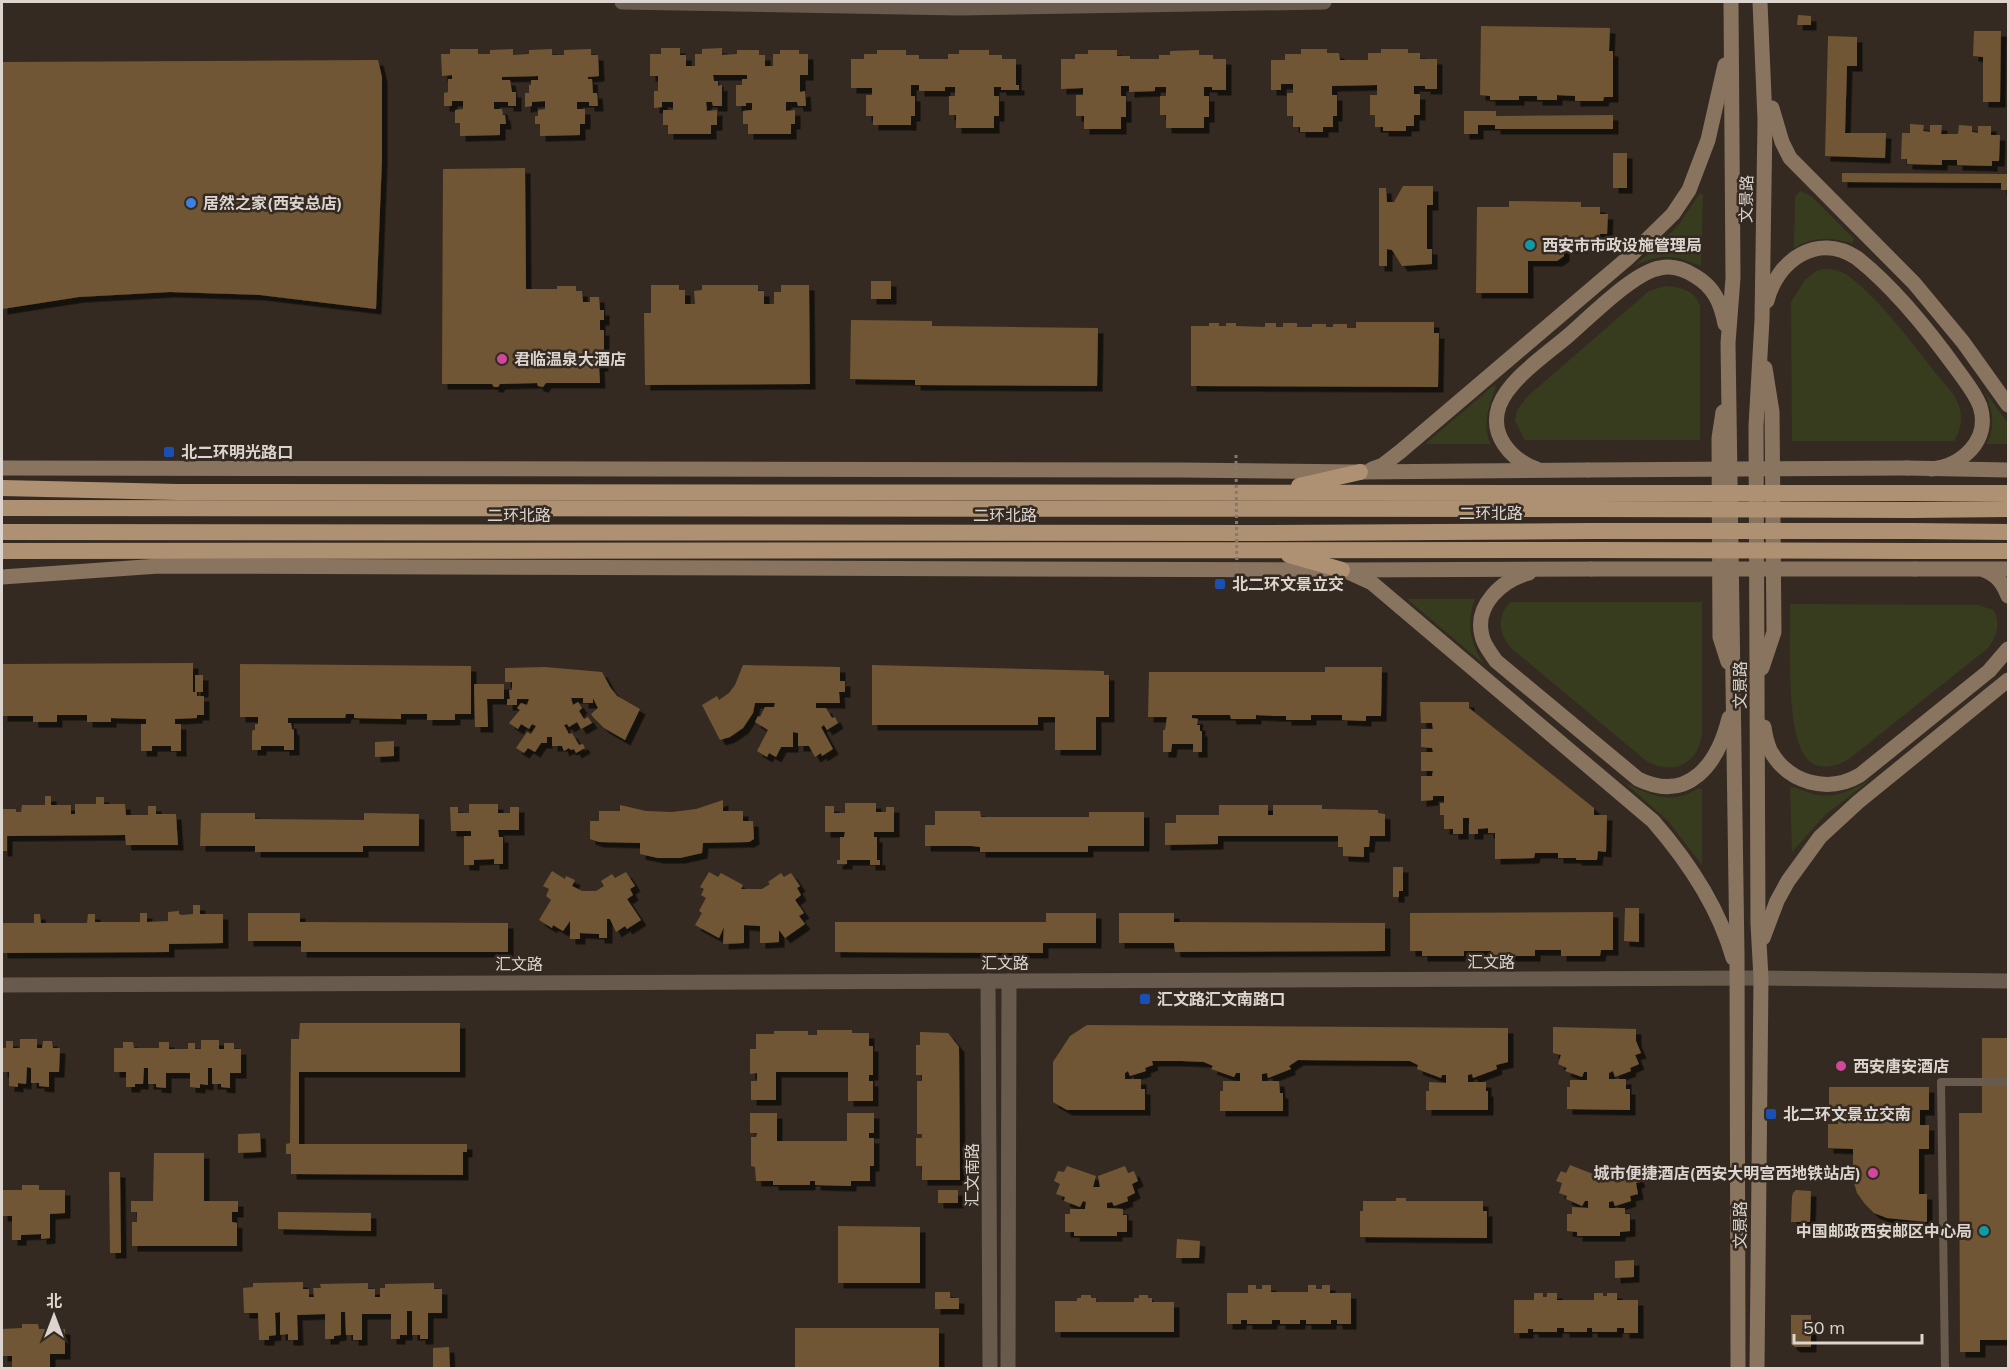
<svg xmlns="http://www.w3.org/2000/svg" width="2010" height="1370" font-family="Mulish,'Noto Sans SC',sans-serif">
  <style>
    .green { fill: #373c1f }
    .building { fill: #715634; filter: url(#shadow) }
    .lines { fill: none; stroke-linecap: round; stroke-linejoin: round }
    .service { stroke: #685b4d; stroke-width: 8 }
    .tertiary { stroke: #685b4d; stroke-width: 15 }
    .secondary { stroke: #89745f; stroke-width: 15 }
    .trunk { stroke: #ae9172; stroke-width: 16 }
    .path-bridge { stroke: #827971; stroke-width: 3; stroke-dasharray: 3 3; stroke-linecap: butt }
    .secondary-bridge { stroke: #89745f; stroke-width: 15 }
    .trunk-bridge { stroke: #ae9172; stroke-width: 16 }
    .shop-dot { fill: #3f7fe0; stroke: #342a21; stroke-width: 2 }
    .culture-dot { fill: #0f9aa8; stroke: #342a21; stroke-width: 2 }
    .hotel-dot { fill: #d1479c; stroke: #342a21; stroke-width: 2 }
    .transit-dot { fill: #1a4fb4; stroke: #342a21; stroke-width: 2 }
    .labels { text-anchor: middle; stroke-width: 5; stroke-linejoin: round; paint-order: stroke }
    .street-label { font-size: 16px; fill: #dcd5cf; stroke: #342a21 }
    .poi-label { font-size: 16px; font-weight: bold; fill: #dcd5cf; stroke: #342a21; text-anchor: start }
  </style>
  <defs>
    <filter id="shadow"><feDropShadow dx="5.5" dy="5.5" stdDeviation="0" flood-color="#0009"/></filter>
  </defs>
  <rect width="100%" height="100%" fill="#342a21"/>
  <g class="green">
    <path d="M1800,191l11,5 43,43 -2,4c-22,-6 -38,-7 -58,5l1,-51z"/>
    <path d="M1700,193l3,2 -2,71c-27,-11 -40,-13 -67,0l32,-28 14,-15z"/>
    <path d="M1824,269c10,0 18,2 26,8 34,27 61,65 88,99 7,9 18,19 21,30 4,12 2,25 -5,35h-162l-1,-139 14,-22 11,-9z"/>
    <path d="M1665,286c15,1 30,4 35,20v134h-175l-10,-19 2,-11 11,-14 121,-105z"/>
    <path d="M1493,386h3c-6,20 -15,37 -5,58h-66z"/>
    <path d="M1984,391l24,32v21h-22c11,-16 6,-37 -2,-53z"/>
    <path d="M1407,599h68c-9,23 -5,46 10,66z"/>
    <path d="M1510,602h192v131c-3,31 -30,44 -57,27l-134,-112c-13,-15 -14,-31 -1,-46z"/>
    <path d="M1790,604l189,1 14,5c9,13 3,27 -5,38l-139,111c-16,10 -38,13 -47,-8 -16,-33 -11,-109 -12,-147z"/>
    <path d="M1873,778l-48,37 -33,37 -2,-65c10,1 19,7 28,8 21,3 38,-7 55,-17z"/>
    <path d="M1623,781c24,14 50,25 75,7l4,1v76l-34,-44z"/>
  </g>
  <g class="building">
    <path d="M1798,15l13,1v9h-14z"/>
    <path d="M1481,26l129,2 -1,23h4v46h-9l-1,4h-28v-5l-18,-1v5h-20v-4h-18v4h-29v-4l-10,-1z"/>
    <path d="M1974,31h27l-1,71h-17v-45l-10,-1z"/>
    <path d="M1828,36l29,1v29h-10l-2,67h41l-1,25 -60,-2z"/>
    <path d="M661,48h19v7h6v11h9v-12h7v-5l20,-1v7l15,-1v-4h22v5h6v11h8v-12h7v-4h19v4h9v21h-8v17l5,-1 1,15h-8l-1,-4h-11v9l9,-1v14h-4v10h-43v-10h-5v-13l9,-1v-7h-6v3h-10v-21h6v-6h5v-4h-34l1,6h4v5l4,-1v21h-9l-1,-4h-6l1,9 10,-1v15h-6v9h-43v-9h-5v-15h10v-8h-11v5l-8,1v-17h4v-15h-8v-22h11z"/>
    <path d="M450,49h28v5h12v-4l23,-1v6l16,-1v-4l23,-1v6h12v-5l27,-1v6h7l1,21 -11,1v2h4l1,14h4l1,13h-9v-4h-12v7h8v15h-5v11l-40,1v-12h-5v-8h3v-6l7,-1v-8l-13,1v4l-7,1v-14h4v-8h2v-5h7v-4l-36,1v3h8l2,12h4v14h-8v-4h-14v7h8l1,6h2l1,9h-6v11l-40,1v-13h-5v-13l8,-1v-8h-11v5h-8v-13l4,-1v-13h4v-4l-10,1 -1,-22h9z"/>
    <path d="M1301,49h26v4h12l1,7h28v-7h13v-4h27v4h12v6h17v30h-12v-3h-11v8h6v21h-6v11h-8v5h-23v-4h-8v-12h-5v-20h7v-10l-45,1v9h5v21h-4v11h-10v5h-23v-5h-7v-11h-6v-23h6v-9h-12v6h-10v-30h14v-6h16z"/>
    <path d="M877,50h29v5h13v4h29v-5h11v-4h30v5h13v4h14v26h3v5h-18v-3h-7v9h5v20h-5v12h-38v-13h-7v-19h6v-9h-10v4h-26v-6h-8v11h4v20h-4v9h-38v-9h-7v-21h6v-7h-21v-29h13v-5h13z"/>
    <path d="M1088,50h29v6h13v3h29v-4h11v-4l29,-1v5h14v4h13v31h-14v-3h-8v9h5v21h-5v11h-38v-13h-6v-19h6v-9h-11v4l-26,1v-6h-8v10h5v21h-5v12h-37v-13h-8v-21h7v-7l-22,1v-30h14v-5h13z"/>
    <path d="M378,60l4,17v82l-6,150 -116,-14 -90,-3 -91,5 -77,12v-247z"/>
    <path d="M1464,111h32v5l117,-1v14h-118v-4h-17v9h-14z"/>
    <path d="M1910,124l14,1 -1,6 7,1v-7h12l-1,9h17l1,-9 13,1v6l6,1v-7h13v9h9l-1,26h-7v5l-35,-1v-5h-15v5l-35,-1v-5h-6l1,-26h8z"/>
    <rect x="1613" y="153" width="14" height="35"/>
    <path d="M525,168l1,121h31v-3h19v5h6l1,11h7v-5h9l1,13h4v10h-4v10h4v22h-4v5h3v9h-4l1,17h-54l-3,4 -5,-1 -1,-3 -37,1 -2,3h-4l-2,-3h-50l1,-215z"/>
    <path d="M1842,173l166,1v16h-7v-7l-159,-1z"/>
    <path d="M1403,186h30v19h-6v44h5v15l-30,2 -10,-16 -5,-1v17h-8v-78h7l1,14h7z"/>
    <path d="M1509,201l72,1v5h19v7h8l-1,20h-7v9h-18v5h-18v8l-7,5h-29v32h-52l1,-86h32z"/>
    <rect x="871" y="281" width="20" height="18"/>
    <path d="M651,285h28v5h6v14h10l-1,-13 8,-1v-5h56v6h6v13h10v-12h7v-7h28l1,99 -165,1 -1,-72h7z"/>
    <path d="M851,320l81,1v5l166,2 -1,58 -182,-1v-5l-65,-1z"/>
    <path d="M1356,322h78v11h5l-1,54 -247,-1v-60h18v-3h10v3h7v-3h10v3l29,1v-4h11v4h7v-4h14v4h15v-3h14v3h7v-3h14v4h9z"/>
    <path d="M193,663v29h4v4h7v19h-7v3l-22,1v5h6v27h-10v-5h-19v5h-11v-27h5v-5l-35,-1v4h-24v-7h-30v7h-24v-6h-31v-52z"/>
    <path d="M240,664l231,2v48h-16v6h-28v-6h-26v5l-47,-1v-4h-8l-1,4h-57v5h3l1,6 2,1v20h-10v-4h-23v4h-9v-18l1,-2h2v-6h3v-7h-18z"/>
    <path d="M743,665l97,2v14h5v11h-6l1,11h-24v5h10l6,10 3,-1 3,6 -11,7 -3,-5 -3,2 12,22 -11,7 -1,-3 -6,4 -6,-11h-11v-13l-5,-1v15h-12l-5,10 -7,-4 -2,4 -10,-6 11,-21 -13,-8 3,-6 2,1 5,-10h9l1,-4h-20l-2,10 -10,15 -13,9 -10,3 -18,-35 15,-9 2,4 10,-7 6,-8z"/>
    <path d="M872,665l232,6v4h5v42h-13v33h-41v-33h-17v8h-166z"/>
    <path d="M545,667l57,5 8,15 7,9 23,13 -15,31 -21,-12 -11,-11 -2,-3 7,-6 -5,-10v5h-10v-5h-12l2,7 5,-3 4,6 -3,3 5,8 4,-2 4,6 -11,6 -4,-7 -8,5 -2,-3 -3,1 5,9 3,-1 7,12 4,-1 2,4 -9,5 -2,-4 -3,1 -2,-2 -5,3 -2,-5h-10v-9h-5v6h-6l-6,9 -7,-4 -4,5 -8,-5 11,-16 4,2 5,-8 -4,-2 -3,5 -8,-5 -3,5 -9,-6 11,-13 -3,-2 4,-5 6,2 2,-6h-12v6h-10v-6h3l-1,-9h3v-8h-7v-14z"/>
    <path d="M1325,667h57l-1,49h-15v5l-24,-1v-5h-31v5h-25v-4h-11l-19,-1v4h-25l-1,-4h-38v3l6,1 -1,6h3v6h2v21h-9v-8h-21l-1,8h-8v-22h2l2,-13h-19l1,-45h176z"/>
    <rect x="195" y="675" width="8" height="17"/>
    <path d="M474,684h30v15h-17l1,28h-13z"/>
    <path d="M1420,702h49v6l125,100v7h13l-1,37 -8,-1 -1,9h-21v-2h-18v-5h-23l-1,5 -39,1v-26h-7v-5l-10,1v5h-9v-16h-6v16h-10v-5h-9v-14h-4v-12h4v-7h-11v4l-12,1v-25h11l1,-5h-12v-19h12l-1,-4 -11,-1v-18h12l-1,-6h-11z"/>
    <path d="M394,741v15l-19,1v-15z"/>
    <path d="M45,796h6v9h20v9h4v-10h21v-7h8v7h21l1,11h22v-9h8v8h20l2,31h-52l-1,-10 -118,1v15h-5v-42h14v3h5l1,-7h23z"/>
    <path d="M723,800v11h20v10h10l1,18 -5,3 -46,1 -1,10 -22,5h-22l-18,-4v-11l-41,-1 -9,-3v-18h9v-10h21v-6l26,6 26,1 24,-3z"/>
    <path d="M845,803h31v9h10v-5h8v25h-20v5h3v23h3v5h-10v-5h-23v4h-10v-4h3v-23h4l1,-5h-20v-26h9v7h11z"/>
    <path d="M469,804h29v9h12v-6h9v23h-21l1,7h4v27h-9v-5l-20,1v5h-10v-29h7v-5h-20l-1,-24h8v6h11z"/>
    <path d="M1219,805h49v10h5v-10h49v4l56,1v3l7,1v22h-15l-1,11h-5v10l-21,-1v-9h-5v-11h-120v8l-53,1v-22h11v-8h43z"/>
    <path d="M935,811h45l1,6h108v-5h55v34h-56v6h-108v-5l-8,-1h-47v-21h10z"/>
    <path d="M201,813h54v6l109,1v-7l55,1v32h-56v6h-108v-6h-55z"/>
    <path d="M1393,867h10v24h-4v6h-6z"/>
    <path d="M552,871l13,8 1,-3 9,4 -3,6 10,5h14l8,-5 -3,-5 11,-7 3,4 11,-6 9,14 -5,3 3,6 -6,4 14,21 -14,9 -2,-3 -9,6 -6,-13h-3v19h-8v-4l-19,-1v6h-10v-18l-7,10 -10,-6 -1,3 -13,-8 12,-20 -5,-4 3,-7 -6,-3z"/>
    <path d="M709,872l9,5 3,-4 22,12 -2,4h21l8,-5 -2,-2 13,-9 3,4 7,-4 9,13 -3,2 4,7 -6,5 9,13 -5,3 6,8 -20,14 -6,-8v12l-13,1h-6v-17l-16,-1v18l-21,1 1,-17 -5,11 -24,-13 7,-12 -3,-2 7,-13 -5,-3 3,-6 -4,-2z"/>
    <path d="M193,905h7v9h23v29l-54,1v8l-167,1v-30h32v-9h6l1,9h46l1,-9h7v8h45v-9h7v9l21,-1v-9l11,-1v3l3,1 11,-1z"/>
    <path d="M1625,908h14v34l-15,-1z"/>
    <path d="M1613,912v38h-12l-1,6h-39v-6h-26v6h-44v-5h-27v5h-42v-5h-12v-38z"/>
    <path d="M248,913h52v9l208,1v29h-207v-11h-53z"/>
    <path d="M1046,913h50v30h-53v10l-208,-1v-30h211z"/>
    <path d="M1119,913h55v9l211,1v28l-210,1 -1,-9h-55z"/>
    <path d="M300,1023h160v49h-161v72h168v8h-4v23l-172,-1v-20h-5v-10l4,-1 1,-104h8z"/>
    <path d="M1087,1025l421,3v34l-12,3 1,4 -24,9 -1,-4 -4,1v7h18v9h2v19h-62v-19h3v-9l17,1v-8h-4l-1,3 -24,-9 1,-4 -8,-4 -112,-1 -9,6 2,3 -23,9 -1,-5 -5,1v7h17l1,12h3v18h-63v-20h3v-10h17v-8h-4l-2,4 -23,-8 2,-3 -9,-4 -22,-1h-30l1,4 -8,3 1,3 -16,5 -2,-5 -3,2v6h16v10h4v21h-78l-14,-8v-40l17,-26z"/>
    <path d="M1553,1027l83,2v12l5,12 -6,2 4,9 -9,4 1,3 -16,6 -2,-6 -4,2v6h17v10h4v21l-63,-1v-22h3v-7h17v-8h-3l-2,5 -17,-6 2,-3 -9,-4 3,-9 -8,-2z"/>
    <path d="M817,1030h35v3h17v13h4v29h-4v6h4v20h-25v-29h-72v28h-25v-19h6v-8l-7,1v-25h6v-15h18v-3h34v4h9z"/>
    <path d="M920,1032l28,1 11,14 1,133h-38v-14h-6v-28h6v-4h-5v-53h5v-6h-6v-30h4z"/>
    <path d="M1982,1038h26v302h-28v12h-20l-1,-239h23z"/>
    <path d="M20,1039h17v9h5l1,-7h9l1,7h7l-1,24h-10v15l-10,-1v-3h-8v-15l-4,-1 -1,17 -8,-1v4l-9,-1v-14h-7v-24h4v-7h7v7h7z"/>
    <path d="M201,1040h18v9h5v-6h10v6h7v24h-11v15l-9,-1v-3h-9v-16h-4v17l-8,-1v4l-10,-1v-14h-24v15l-10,-1v-3h-8v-16h-4l-1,16h-8v3h-9v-15h-12v-24h9v-6h10l1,6h25v-6h10v7h19v-6h7v6h6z"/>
    <path d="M1829,1087h100v23h-9v15h9v24h-10v45h8v28l-40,-4 -13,-5 -9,-9 -8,-11 -4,-13v-31l-25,-1v-24h10v-14h-9z"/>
    <path d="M750,1113h27v28h70v-28h27v20h-5v5h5v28h-4v15h-19v5l-36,-1v-4h-5v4h-37v-4h-17l-1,-14 -4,-1v-29h5l1,-4h-7z"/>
    <path d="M260,1133l1,19 -23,1v-19z"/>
    <path d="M154,1153h50v48h34v11h-6v10l5,1v23h-105v-24h5v-10h-6v-11h22z"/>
    <path d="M1570,1165l28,11 31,-9 2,5 5,-1 4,11 -4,1 2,11 -8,2 1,5 -16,5 -2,-5 -4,1v6h16v6h5v17l-10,1v4h-43v-4l-10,-1v-17h5v-7l16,1v-7h-3l-3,5 -16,-7 1,-3 -8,-3 3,-10 -6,-2 5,-10 5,2z"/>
    <path d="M1067,1166l29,10 -3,11h7l-2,-11 27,-10 3,7 6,-2 4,10 -6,3 3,9 -8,4 1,4 -14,5 -2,-4 -5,1v5l16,1v6h4v17h-10v4h-43v-4h-9v-18h5v-5h15l1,-7 -3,-1 -3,6 -16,-6 1,-4 -9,-3 4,-10 -6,-3 4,-10 6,1z"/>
    <path d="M109,1172h11l1,81h-11z"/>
    <path d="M22,1185h17v5h26v23l-15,1v24l-9,1v-5l-20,1v5h-9v-24h-10v-26h20z"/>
    <rect x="938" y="1190" width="20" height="13"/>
    <path d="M1796,1190l15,1 -1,31h-19l1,-25 1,-4z"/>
    <path d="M1396,1198h10v3h77v10h4v27l-127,-1v-26h3v-10h33z"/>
    <path d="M278,1212l93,1v18l-93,-2z"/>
    <path d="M838,1226l82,1v56h-82z"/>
    <path d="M1177,1239l23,2 -1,17h-23z"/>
    <path d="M1634,1260v17l-19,1v-17z"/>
    <path d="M303,1282v7h6v8h5l-1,-9h8l-1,-4 48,-1v6h7v8h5v-9h5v-4l49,-1v6h8v24h-14v26h-8v-4h-8v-24h-5v24h-7v4h-9v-25h-29v26h-9v-5h-7l-1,-23h-4v23l-7,1v3h-9v-25l-28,1 1,25h-10v-6l-8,1v-23l-5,1 1,22 -7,1v4h-10l-1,-27h-14l-1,-25 10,-1v-4z"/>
    <path d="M1248,1285h8v4h6v-4h9v7h37v-7h8v4h6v-4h8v8h21v31h-14v-4h-6v4h-25v-4h-6v4h-20v-4h-8v4h-25v-4h-6v4h-14v-31h21z"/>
    <path d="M935,1292h15v6h9v11h-24z"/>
    <path d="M1534,1293h9v4h4v-4h10v7h37v-7h9v3h4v-3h10v7h21v33h-14v-5h-7v4h-25v-4h-5v4h-23v-4h-7v4h-24v-3h-5v4h-14v-33h20z"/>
    <path d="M1081,1295h10v3h5v4h38v-4h5v-3h9v3h4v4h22v30h-119v-31h22v-3h4z"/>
    <path d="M1791,1315h20v32h-16l-4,-3z"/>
    <path d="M22,1324h16l1,5h26v25h-15v14h-38v-12h-10v-27l20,-1z"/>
    <rect x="795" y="1328" width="144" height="40"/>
    <path d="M449,1347l1,21h-17v-20z"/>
  </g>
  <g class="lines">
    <path class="service" d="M1945,1368l-4,-286h67"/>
    <g class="tertiary">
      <path d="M622,2l338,6 364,-6"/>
      <path d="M988,981l2,387"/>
      <path d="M2,985l1759,-7 247,3"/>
      <path d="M1008,1368l1,-387"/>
    </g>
    <g class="secondary">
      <path d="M1731,2l2,276 -5,65 9,611 1,414"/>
      <path d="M1772,108l10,34 8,16 124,125 49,59 45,63"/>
      <path d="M1767,301c10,-41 51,-69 90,-43 38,30 73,74 101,113 8,11 17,22 22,35 11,34 -18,60 -49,63"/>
      <path d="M1723,412l-4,26 1,199 8,25"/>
      <path d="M2,468l1179,2 179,2 228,-2"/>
      <path d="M1907,468l101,2"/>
      <path d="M1372,469l11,-4 18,-14 228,-194 44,-43 16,-24 19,-50 17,-75"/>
      <path d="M1537,469c-26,-9 -48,-34 -38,-63 10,-27 48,-52 70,-71 21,-18 65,-63 91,-67 12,-3 24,1 35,8 19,11 26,27 30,48"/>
      <path d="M1915,569h93"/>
      <path d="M1984,570c13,5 19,13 24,26"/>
      <path d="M1348,572l24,11 281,238c34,39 66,87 80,137"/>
      <path d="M1529,573c-27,7 -55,32 -47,63 2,10 9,17 14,25l142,118c51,25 80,-16 91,-61"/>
      <path d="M2,577l157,-11 1183,4 249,-1"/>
      <path d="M1762,668l12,-36 -2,-220 -7,-44"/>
      <path d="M1764,727c1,7 3,16 6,23 18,33 58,44 90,25l129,-104 19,-22"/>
      <path d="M1763,938l14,-37 11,-20 32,-44 38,-35 150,-122"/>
      <path d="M1757,1368l4,-390 -3,-54 -2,-498 6,-106 3,-200 -5,-118"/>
    </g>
    <g class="trunk">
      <path d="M1299,486l61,-14"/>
      <path d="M2,488l175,4 1413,1"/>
      <path d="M1911,493h97"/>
      <path d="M2,508l1588,1"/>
      <path d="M1912,510l96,-1"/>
      <path d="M1913,531l95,1"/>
      <path d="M2,532l1258,1 331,-2"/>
      <path d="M2,551l1589,-1"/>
      <path d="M1913,551h95"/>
      <path d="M1289,555l53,15"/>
    </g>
    <path class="path-bridge" d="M1236,455l1,132"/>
    <g class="secondary-bridge">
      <path d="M1588,470l319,-2"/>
      <path d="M1591,569h324"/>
    </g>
    <g class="trunk-bridge">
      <path d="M1590,493h321"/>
      <path d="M1590,509l322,1"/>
      <path d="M1591,531h322"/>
      <path d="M1591,550l322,1"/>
    </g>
  </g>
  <circle class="shop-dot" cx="191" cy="203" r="6"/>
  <g class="culture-dot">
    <circle cx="1530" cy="245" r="6"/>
    <circle cx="1984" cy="1231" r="6"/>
  </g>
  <g class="hotel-dot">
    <circle cx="502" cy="359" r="6"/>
    <circle cx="1841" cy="1066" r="6"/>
    <circle cx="1873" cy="1173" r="6"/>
  </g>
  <g class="transit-dot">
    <rect x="163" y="446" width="12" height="12" rx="3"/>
    <rect x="1214" y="578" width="12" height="12" rx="3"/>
    <rect x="1139" y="993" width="12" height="12" rx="3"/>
    <rect x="1765" y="1108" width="12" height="12" rx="3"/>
  </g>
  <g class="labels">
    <g class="street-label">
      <text transform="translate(1746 199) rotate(-89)" y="6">文景路</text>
      <text x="1491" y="519">二环北路</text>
      <text x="519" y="521">二环北路</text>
      <text x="1005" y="521">二环北路</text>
      <text transform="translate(1740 685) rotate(-90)" y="6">文景路</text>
      <text x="1491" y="968">汇文路</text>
      <text x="1005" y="969">汇文路</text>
      <text x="519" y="970">汇文路</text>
      <text transform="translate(972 1175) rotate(-90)" y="6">汇文南路</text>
      <text transform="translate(1740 1225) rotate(-90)" y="6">文景路</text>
    </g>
    <g class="poi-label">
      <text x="203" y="209">居然之家(西安总店)</text>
      <text x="1542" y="251">西安市市政设施管理局</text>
      <text x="514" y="365">君临温泉大酒店</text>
      <text x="181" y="458">北二环明光路口</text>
      <text x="1232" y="590">北二环文景立交</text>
      <text x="1157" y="1005">汇文路汇文南路口</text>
      <text x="1853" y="1072">西安唐安酒店</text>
      <text x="1783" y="1120">北二环文景立交南</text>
      <text x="1861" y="1179" text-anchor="end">城市便捷酒店(西安大明宫西地铁站店)</text>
      <text x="1972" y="1237" text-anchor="end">中国邮政西安邮区中心局</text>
    </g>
  </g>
  <rect width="2010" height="1370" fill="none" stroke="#dcd5cf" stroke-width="6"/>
  <g transform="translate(54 1316)" stroke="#342a21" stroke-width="4.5" paint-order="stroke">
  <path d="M0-4.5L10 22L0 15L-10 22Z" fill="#dcd5cf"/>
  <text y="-9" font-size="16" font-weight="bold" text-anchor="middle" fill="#dcd5cf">北</text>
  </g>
  <path d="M1794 1334v9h128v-9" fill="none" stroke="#dcd5cf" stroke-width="3"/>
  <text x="1803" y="1334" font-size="18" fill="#dcd5cf" stroke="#342a21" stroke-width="4.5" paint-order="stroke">50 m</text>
</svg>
